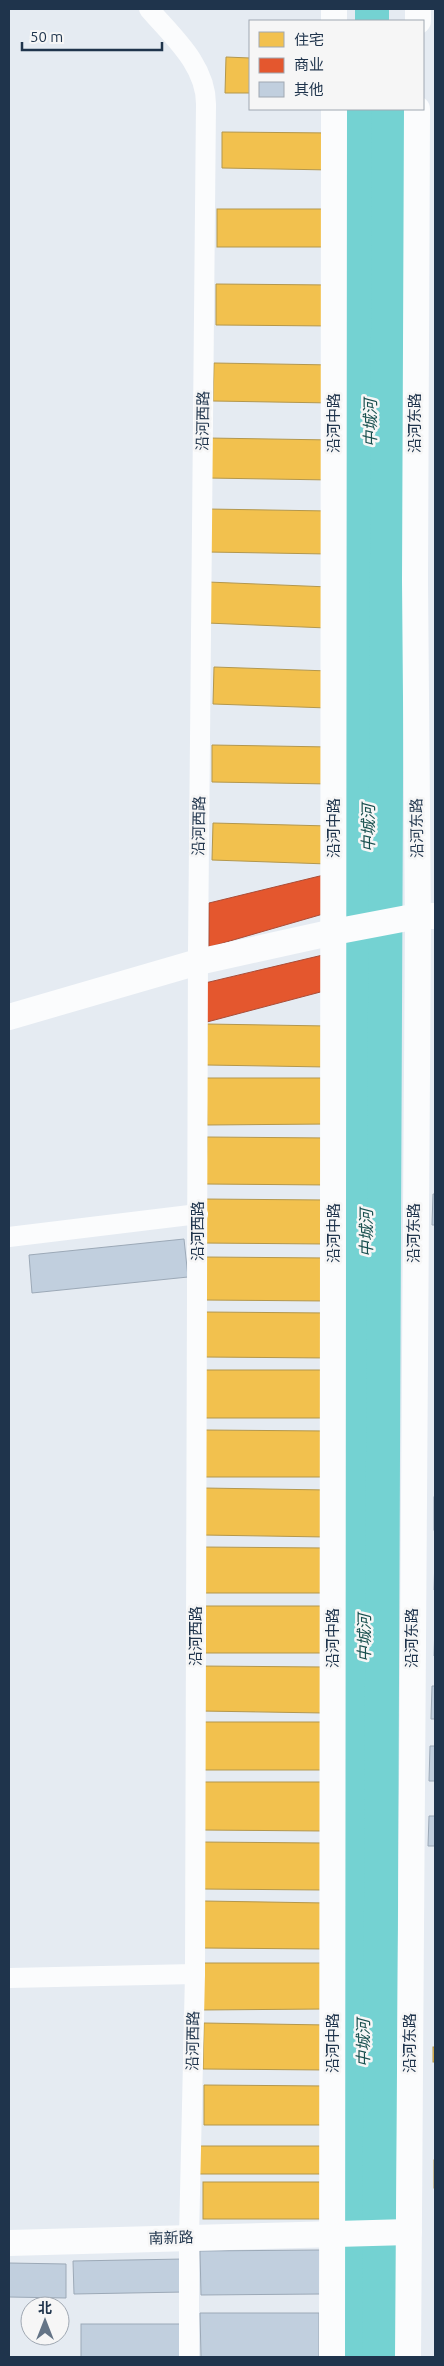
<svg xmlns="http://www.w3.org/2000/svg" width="444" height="2366" font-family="Ubuntu,'Noto Sans SC',sans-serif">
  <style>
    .homes { fill: #f2c14e; stroke: #b3974d }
    .shops { fill: #e4572e; stroke: #a94c37 }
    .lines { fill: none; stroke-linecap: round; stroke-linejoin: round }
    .river { stroke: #74d2d2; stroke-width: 34 }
    .building { fill: #c1cfde; stroke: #9ca9b7 }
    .minor { stroke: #fbfcfd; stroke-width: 20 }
    .tertiary { stroke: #fbfcfd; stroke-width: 26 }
    .labels { text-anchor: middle; stroke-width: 5; stroke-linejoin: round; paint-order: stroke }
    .street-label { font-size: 15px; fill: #1f344c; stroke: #f6f6f6 }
    .water-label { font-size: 16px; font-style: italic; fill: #184f4e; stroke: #f6f6f6 }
  </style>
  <rect width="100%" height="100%" fill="#e5ebf2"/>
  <g class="homes">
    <path d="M226,57l24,1v35h-25z"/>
    <path d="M222,132l110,1 -1,37 -109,-2z"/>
    <rect x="217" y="209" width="115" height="38"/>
    <path d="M216,284l115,1v41l-115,-1z"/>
    <path d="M214,363l119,2 -1,38 -119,-2z"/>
    <path d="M208,438l124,2 -1,40 -124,-2z"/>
    <path d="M208,509l121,2 -1,43 -121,-2z"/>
    <path d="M208,582l121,5 -2,41 -120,-5z"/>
    <path d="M214,667l115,4 -1,37 -115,-4z"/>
    <path d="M212,745l118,2v37l-118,-2z"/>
    <path d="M213,823l116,3 -1,38 -116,-4z"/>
    <path d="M207,1024l120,2v41l-121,-2z"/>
    <path d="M206,1078h122v46l-121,1z"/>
    <path d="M207,1137l121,1v47l-122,-1z"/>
    <path d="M203,1199l123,1 -1,44 -123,-1z"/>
    <path d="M205,1257l122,1v43l-123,-1z"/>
    <path d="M204,1312l124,1v45l-124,-1z"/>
    <rect x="204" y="1370" width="123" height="48"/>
    <path d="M204,1430l124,1 -1,46h-123z"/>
    <path d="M203,1488l124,2 -1,47 -124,-2z"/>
    <path d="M202,1547l123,1v45h-124z"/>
    <rect x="202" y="1606" width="121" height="47"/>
    <path d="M200,1666l124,1v46l-124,-2z"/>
    <path d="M199,1722h124l-1,48h-123z"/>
    <path d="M202,1782h121v49l-121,-1z"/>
    <path d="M200,1842l123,1v47l-123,-1z"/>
    <path d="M204,1901l121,2v46l-122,-1z"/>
    <path d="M201,1963h124v46l-124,1z"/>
    <path d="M204,2023l123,2v45l-124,-1z"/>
    <rect x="433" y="2047" width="2" height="15"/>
    <path d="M204,2085l122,1v39h-122z"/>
    <rect x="199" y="2146" width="124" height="28"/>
    <rect x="434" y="2160" width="1" height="28"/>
    <rect x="203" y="2182" width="120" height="37"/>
  </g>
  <g class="shops">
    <path d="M328,874l2,38 -121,35v-44z"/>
    <path d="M327,954l1,36 -121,32 -2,-39z"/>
  </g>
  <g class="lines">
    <g class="river">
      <path d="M372,21v-12"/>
      <path d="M351,2357l12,-2248"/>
      <path d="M379,2357l10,-2248"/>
    </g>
  </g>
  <g class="building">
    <path d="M433,1194h2v31h-3z"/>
    <path d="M184,1239l4,38 -156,16 -3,-38z"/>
    <rect x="434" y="1497" width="1" height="33"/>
    <path d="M435,1556v34h-1z"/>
    <path d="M435,1623v33h-1z"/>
    <path d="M432,1686h3v33h-4z"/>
    <path d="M430,1746h5v35h-6z"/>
    <path d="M429,1816h6v30h-7z"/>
    <path d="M320,2250v44l-119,1 -1,-44z"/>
    <path d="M184,2259v33l-110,2 -1,-33z"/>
    <path d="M9,2263l57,1v34l-57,-1z"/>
    <path d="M200,2313h119v44h-118z"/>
    <rect x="81" y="2324" width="103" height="33"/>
  </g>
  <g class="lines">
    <g class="minor">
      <path d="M149,9c24,28 57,56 57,95l-8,847 -3,1023 -6,263v120"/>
      <path d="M9,1237l189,-23"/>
      <path d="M9,1978l186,-4"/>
    </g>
    <g class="tertiary">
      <path d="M334,9v12"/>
      <path d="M418,21v-12"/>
      <path d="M9,1017l189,-55 136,-30 84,-16h17"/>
      <path d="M9,2243l400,-11"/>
      <path d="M332,2357l2,-2248"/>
      <path d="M408,2357l10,-1428 -3,-348 2,-472"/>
    </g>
  </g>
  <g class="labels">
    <g class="street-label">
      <text transform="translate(203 421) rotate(-89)" y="5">沿河西路</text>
      <text transform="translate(334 423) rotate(-90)" y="5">沿河中路</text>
      <text transform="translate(415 423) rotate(-90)" y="5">沿河东路</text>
      <text transform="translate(199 826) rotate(-89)" y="5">沿河西路</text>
      <text transform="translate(334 828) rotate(-90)" y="5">沿河中路</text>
      <text transform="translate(417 828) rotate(-91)" y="5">沿河东路</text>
      <text transform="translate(198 1231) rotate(-90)" y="5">沿河西路</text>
      <text transform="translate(334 1233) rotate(-90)" y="5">沿河中路</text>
      <text transform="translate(414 1233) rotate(-90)" y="5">沿河东路</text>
      <text transform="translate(196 1636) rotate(-90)" y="5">沿河西路</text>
      <text transform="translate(333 1638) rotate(-90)" y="5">沿河中路</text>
      <text transform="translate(412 1638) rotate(-90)" y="5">沿河东路</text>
      <text transform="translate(193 2041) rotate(-89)" y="5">沿河西路</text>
      <text transform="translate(333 2043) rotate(-90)" y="5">沿河中路</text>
      <text transform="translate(410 2043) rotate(-90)" y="5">沿河东路</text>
      <text transform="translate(171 2238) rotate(-2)" y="5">南新路</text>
    </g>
    <g class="water-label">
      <text transform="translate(370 423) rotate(-90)" y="6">中城河</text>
      <text transform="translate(368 828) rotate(-90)" y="6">中城河</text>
      <text transform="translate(366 1233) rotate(-90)" y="6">中城河</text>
      <text transform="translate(364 1638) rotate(-90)" y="6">中城河</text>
      <text transform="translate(363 2043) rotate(-90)" y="6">中城河</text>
    </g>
  </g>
  <rect width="444" height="2366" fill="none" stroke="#1f344c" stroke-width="20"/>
  <rect x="249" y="20" width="175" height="90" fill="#f6f6f6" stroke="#a0a8b2"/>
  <rect x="259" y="32" width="25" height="15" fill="#f2c14e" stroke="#a0a8b2"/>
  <text x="294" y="45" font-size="15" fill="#1f344c">住宅</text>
  <rect x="259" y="58" width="25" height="15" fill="#e4572e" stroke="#a0a8b2"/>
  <text x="294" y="70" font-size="15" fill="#1f344c">商业</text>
  <rect x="259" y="82" width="25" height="15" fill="#c1cfde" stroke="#a0a8b2"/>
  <text x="294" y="95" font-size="15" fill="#1f344c">其他</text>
  <g transform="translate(45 2321)"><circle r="24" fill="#f6f6f6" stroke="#a0a8b2"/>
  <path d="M0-4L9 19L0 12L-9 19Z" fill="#647486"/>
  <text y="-8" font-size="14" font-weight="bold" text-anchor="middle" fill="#1f344c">北</text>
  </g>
  <path d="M22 42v8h140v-8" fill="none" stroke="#1f344c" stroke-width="2.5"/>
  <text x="30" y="42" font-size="15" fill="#1f344c" stroke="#f6f6f6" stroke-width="4" paint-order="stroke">50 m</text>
</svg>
